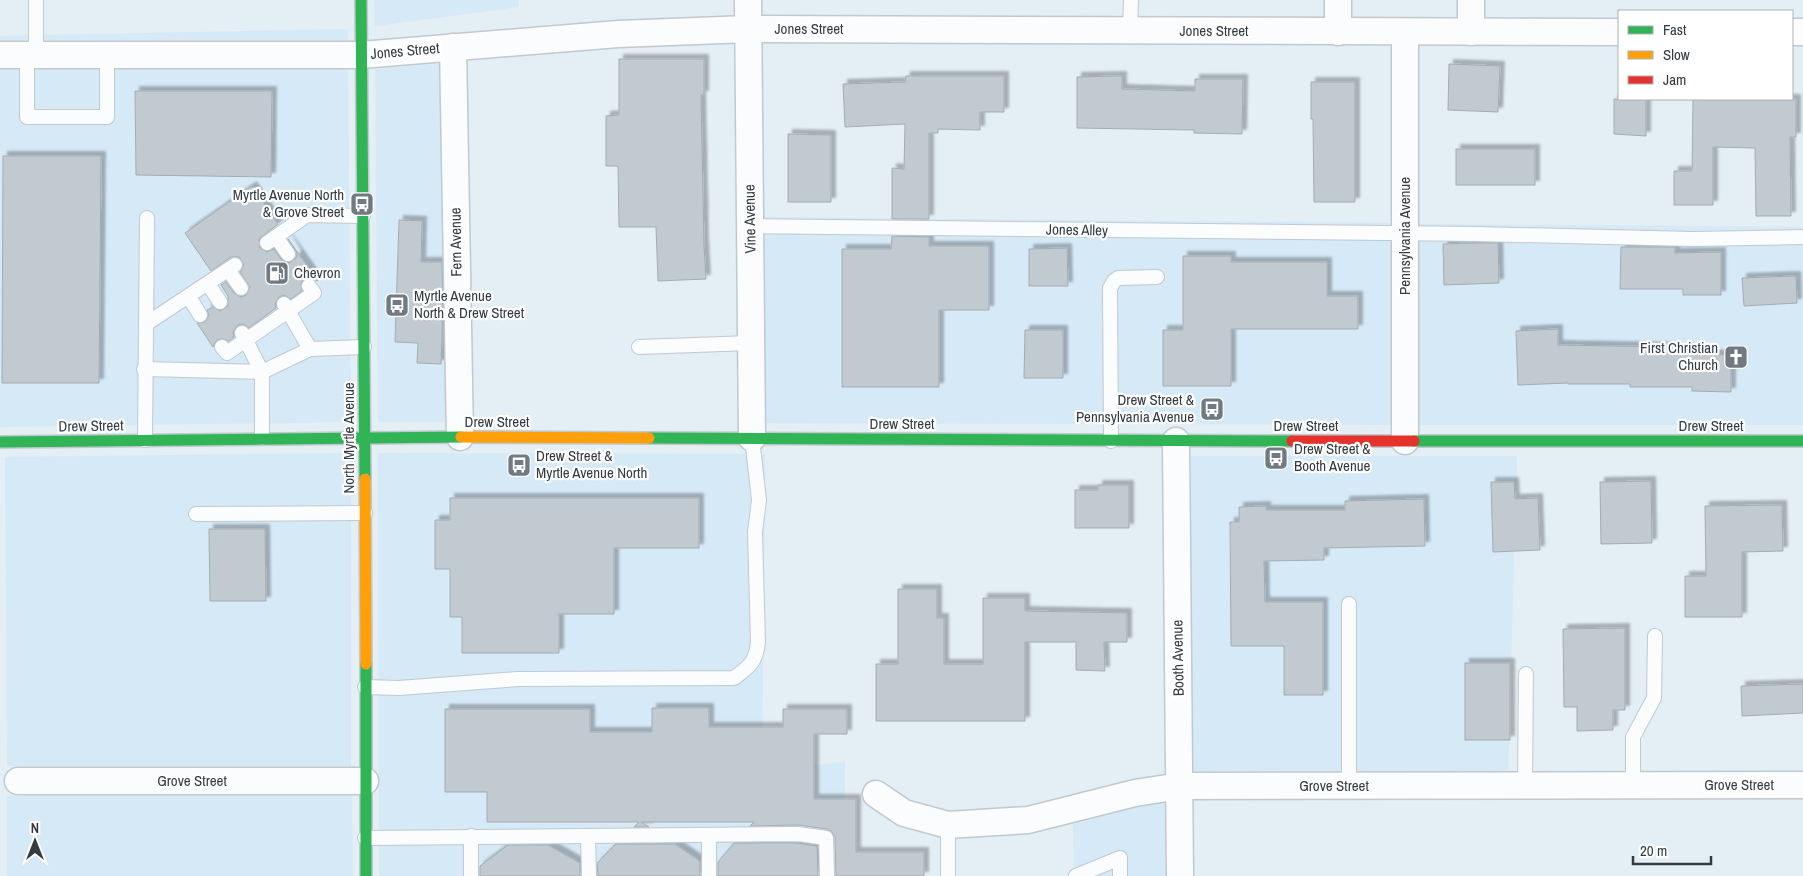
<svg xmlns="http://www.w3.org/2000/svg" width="1803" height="876" font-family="'Archivo Narrow',sans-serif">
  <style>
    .built { fill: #d5e9f7 }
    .building { fill: #c1cad0; stroke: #a4acb1; filter: url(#shadow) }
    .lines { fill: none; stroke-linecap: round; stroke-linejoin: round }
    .lane-casing { stroke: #c0c9cf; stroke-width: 16 }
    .street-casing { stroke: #c0c9cf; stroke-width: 29 }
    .fast-casing { stroke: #c0c9cf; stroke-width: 14 }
    .slow-casing { stroke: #c0c9cf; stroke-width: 14 }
    .jam-casing { stroke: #c0c9cf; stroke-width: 14 }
    .lane { stroke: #fbfcfe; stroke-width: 14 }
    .street { stroke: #fbfcfe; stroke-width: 26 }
    .fast { stroke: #30b455; stroke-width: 11 }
    .slow { stroke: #ff9f0a; stroke-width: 11 }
    .jam { stroke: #e5322d; stroke-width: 11 }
    .labels { text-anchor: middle; stroke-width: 4.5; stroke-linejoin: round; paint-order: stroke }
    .street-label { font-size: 15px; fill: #343c42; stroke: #fff }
    .poi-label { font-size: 15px; fill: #343c42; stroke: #fff; text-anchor: start }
  </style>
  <defs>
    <filter id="shadow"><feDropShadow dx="4.5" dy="-4.5" stdDeviation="1" flood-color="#0004"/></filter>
  </defs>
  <rect width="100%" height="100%" fill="#e3eef5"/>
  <g class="built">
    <path d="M374,0h145v7l-144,19z"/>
    <path d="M348,29v11h-348v-4z"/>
    <path d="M440,64l6,358h-68l-3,-353z"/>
    <path d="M0,70h348l3,352 -351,5z"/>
    <path d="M763,217l628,6 1,202 -627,-2z"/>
    <path d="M1418,224l385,3v198h-385z"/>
    <path d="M351,453v313h-344l-2,-309z"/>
    <path d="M378,453l387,1 -3,316 83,-8v114h-466z"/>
    <path d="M1189,456h328l-9,315h-315z"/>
    <path d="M7,796h345l1,80h-346z"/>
    <path d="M1166,803l1,73h-93l-1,-52 65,-17z"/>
  </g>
  <g class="building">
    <path d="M619,59h85v36h-3l3,151 2,33 -48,2 -2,-54h-37l-1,-61h-12v-50l13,-1z"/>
    <path d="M1449,64l51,2 -2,46 -50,-2z"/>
    <path d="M906,76h98v36h-24v18l-42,-1v4h-9v86h-37v-51l12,1 1,-45 -60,3 -2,-43 62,-2z"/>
    <path d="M1122,76v13l73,2v-12h48l-1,55 -48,-1v-3l-117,-2v-51z"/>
    <path d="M1311,82h44v120h-41l-1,-83h-2z"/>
    <path d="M135,91h137l-1,86 -135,-2z"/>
    <path d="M1614,99h32v37l-32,-2z"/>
    <path d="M1693,99h103v38h-6l1,79h-35l-1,-68 -42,-1v58h-39v-34h18z"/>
    <path d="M788,134l43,1v67h-43z"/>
    <rect x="1456" y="149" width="79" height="36"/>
    <path d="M3,156h98l-2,227h-97z"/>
    <path d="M252,186l26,38 -19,15 1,9 7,4 7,-3 7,10 8,4 7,-5 1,-4 -9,-15 30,42 -9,-4 -5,2 -3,4 1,8 -11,8 -7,-4 -5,2 -4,7 1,4 -27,20 -6,-4 -5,1 -5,7 1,5 -5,4 -9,-2 -4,2 -3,6 -16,-24 8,-1 4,-7 -2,-5 6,-3 7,4 8,-5v-10l-7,-11 5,-3 8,11 7,4 5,-2 4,-8 -10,-15 4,-7 -5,-8h-8l-20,14 -26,-38z"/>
    <path d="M399,220l23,1 -1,41h21l1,42 -2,60 -24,-1 1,-20 -23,-1z"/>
    <path d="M892,236l37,1v9h60v64h-50v77h-97v-138h49z"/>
    <path d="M1472,243h26l1,40 -55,2 -1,-41z"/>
    <path d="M1621,247h54v6l46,-1v43h-38v-6h-63z"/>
    <path d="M1067,248l1,38h-39v-37z"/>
    <path d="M1183,256h48v6h96v34h31v33h-127v57h-68v-56h20z"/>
    <path d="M1796,276l1,27 -53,3 -2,-28z"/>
    <path d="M1558,329v16l110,2v6l63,2v37l-39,-1v-4h-62v-3h-62v-1l-50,2 -2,-54z"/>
    <path d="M1025,330h38v48h-39z"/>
    <path d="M1651,481l1,62 -51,1 -1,-62z"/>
    <path d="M1491,482h23l1,17 23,-1 2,52 -47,2z"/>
    <path d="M1098,485h31v43h-54v-38h23z"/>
    <path d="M450,498h249v50h-85v66h-55v39h-97v-36h-12v-48h-15v-49h15z"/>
    <path d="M1424,499l1,47 -101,2v12l-60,1 1,41h58v93h-39v-49h-53l-1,-124h9v-15l27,-1v4h79v-9z"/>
    <path d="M1782,505l1,46 -41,1v65h-57v-41h21l-1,-70z"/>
    <path d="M209,529h56l1,72h-56z"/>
    <path d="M898,589h39v29h7v46h39v-66h42v13l102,2v29h-23l1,29 -29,-1v-28h-51v79h-149v-57h22z"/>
    <path d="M1625,628v82h-12v20l-36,1v-24h-13l-1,-78z"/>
    <rect x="1465" y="663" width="45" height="77"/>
    <path d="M1803,684v29l-61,3 -1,-30z"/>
    <path d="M652,708h57v19h74v-18h64v25h-33v65h42v53h68v24h-88l-1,-39 -4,-6 -4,-2 -29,-4 -48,1 4,-4h-113l8,5h-15l5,-5h-152v-30h-42v-83h145v23h62z"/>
    <path d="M734,843h63l20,3 1,30h-100v-14z"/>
    <path d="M616,844h59l25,17v15h-102l-1,-13z"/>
    <path d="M508,845h40l32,18v13h-100v-10z"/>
  </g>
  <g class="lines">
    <g class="lane-casing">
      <g id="lane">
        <path d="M36,0v55"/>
        <path d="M1130,31l1,-31"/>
        <path d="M27,55v62h80v-62"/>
        <path d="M750,226l727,8 216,5 110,-2"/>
        <path d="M276,237l12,17"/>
        <path d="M267,243l40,-28 56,1"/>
        <path d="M228,270l13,18"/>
        <path d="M208,284l12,18"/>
        <path d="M189,297l11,18"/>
        <path d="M284,304l26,45"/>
        <path d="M146,324l89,-59"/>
        <path d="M222,347l5,6 87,-60 -5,-7"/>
        <path d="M639,347l112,-4"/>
        <path d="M144,369l118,3 -20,-39"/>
        <path d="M262,438v-66l48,-23 54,-2"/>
        <path d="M145,440l2,-222"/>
        <path d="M1111,441l-1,-153 4,-7 4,-3 39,-1"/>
        <path d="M196,514l169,-1"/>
        <path d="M1349,604v182"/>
        <path d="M365,687l34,1 119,-9 216,-1c16,-12 22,-16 24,-36l-3,-110 4,-32 -7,-62"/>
        <path d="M1633,785v-48l21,-39 1,-62"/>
        <path d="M1525,786l1,-112"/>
        <path d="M948,825v51"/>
        <path d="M709,835v41"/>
        <path d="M588,837l1,39"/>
        <path d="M365,838l433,-4 28,4 1,38"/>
        <path d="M471,876v-40"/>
        <path d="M1076,876l44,-18v18"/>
      </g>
    </g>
    <g class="street-casing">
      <g id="street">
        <path d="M748,0l4,438"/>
        <path d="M1338,0v32"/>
        <path d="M1471,0v32"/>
        <path d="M1792,32h11"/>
        <path d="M453,47l7,390"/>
        <path d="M0,55h361l257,-21 130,-5 871,3"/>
        <path d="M1176,441l4,435"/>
        <path d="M1405,441v-409"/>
        <path d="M18,781h347"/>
        <path d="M876,794l28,19 44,12 80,-5 107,-27 45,-7 623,-1"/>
      </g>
    </g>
    <g class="fast-casing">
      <g id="fast">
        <path d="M361,0l4,479"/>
        <path d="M649,438l643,3"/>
        <path d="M1414,441h389"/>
        <path d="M0,442l461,-5"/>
        <path d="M366,664v212"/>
      </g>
    </g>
    <g class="slow-casing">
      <g id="slow">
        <path d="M461,437l188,1"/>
        <path d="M365,479l1,185"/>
      </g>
    </g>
    <g class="jam-casing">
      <path id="jam" d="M1292,441h122"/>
    </g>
    <use href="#lane" class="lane"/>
    <use href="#street" class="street"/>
    <use href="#fast" class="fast"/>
    <use href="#slow" class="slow"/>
    <use href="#jam" class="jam"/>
  </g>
  <defs>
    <g id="bus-square" transform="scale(1.25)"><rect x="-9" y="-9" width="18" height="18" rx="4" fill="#717a81" stroke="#fff"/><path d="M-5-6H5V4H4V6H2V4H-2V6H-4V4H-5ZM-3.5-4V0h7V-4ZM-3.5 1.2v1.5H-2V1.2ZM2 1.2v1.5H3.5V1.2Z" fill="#fff"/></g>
    <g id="fuel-square" transform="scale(1.25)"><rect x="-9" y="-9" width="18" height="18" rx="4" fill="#717a81" stroke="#fff"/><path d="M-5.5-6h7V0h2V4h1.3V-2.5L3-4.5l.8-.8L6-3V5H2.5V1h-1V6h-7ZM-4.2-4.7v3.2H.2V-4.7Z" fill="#fff"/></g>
    <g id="church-square" transform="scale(1.25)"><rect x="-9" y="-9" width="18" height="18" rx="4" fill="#717a81" stroke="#fff"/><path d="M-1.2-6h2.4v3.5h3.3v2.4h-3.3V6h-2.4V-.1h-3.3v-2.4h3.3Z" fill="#fff"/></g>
  </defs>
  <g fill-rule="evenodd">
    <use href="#bus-square" x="362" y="204"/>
    <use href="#fuel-square" x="277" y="273"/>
    <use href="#bus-square" x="397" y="305"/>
    <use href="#church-square" x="1736" y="357"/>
    <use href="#bus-square" x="1212" y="409"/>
    <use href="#bus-square" x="1276" y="458"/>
    <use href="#bus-square" x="519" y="465"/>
  </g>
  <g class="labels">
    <g class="street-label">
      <text x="809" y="34">Jones Street</text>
      <text x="1214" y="36">Jones Street</text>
      <text transform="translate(405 51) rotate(-5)" y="5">Jones Street</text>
      <text transform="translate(750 219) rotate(-91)" y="5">Vine Avenue</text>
      <text transform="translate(1077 230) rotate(1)" y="5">Jones Alley</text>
      <text transform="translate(1405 236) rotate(-90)" y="5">Pennsylvania Avenue</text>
      <text transform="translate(456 242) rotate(-91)" y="5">Fern Avenue</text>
      <text x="497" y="427">Drew Street</text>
      <text x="902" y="429">Drew Street</text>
      <text transform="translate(91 426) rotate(-1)" y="5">Drew Street</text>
      <text x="1306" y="431">Drew Street</text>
      <text x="1711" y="431">Drew Street</text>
      <text transform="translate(349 438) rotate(-90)" y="5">North Myrtle Avenue</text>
      <text transform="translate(1178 658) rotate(-91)" y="5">Booth Avenue</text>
      <text x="192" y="786">Grove Street</text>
      <text x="1739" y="790">Grove Street</text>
      <text x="1334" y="791">Grove Street</text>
    </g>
    <g class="poi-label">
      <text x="344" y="200" text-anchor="end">Myrtle Avenue North<tspan x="344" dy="17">&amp; Grove Street</tspan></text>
      <text x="294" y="278">Chevron</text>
      <text x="414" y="301">Myrtle Avenue<tspan x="414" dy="17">North &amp; Drew Street</tspan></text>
      <text x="1718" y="353" text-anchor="end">First Christian<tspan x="1718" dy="17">Church</tspan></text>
      <text x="1194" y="405" text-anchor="end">Drew Street &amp;<tspan x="1194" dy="17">Pennsylvania Avenue</tspan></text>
      <text x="1294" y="454">Drew Street &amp;<tspan x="1294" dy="17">Booth Avenue</tspan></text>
      <text x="536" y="461">Drew Street &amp;<tspan x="536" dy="17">Myrtle Avenue North</tspan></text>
    </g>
  </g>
  <rect x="1618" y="10" width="175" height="90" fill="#ffffff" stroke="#aeb1b3"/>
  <rect x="1628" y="26" width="25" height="8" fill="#30b455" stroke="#aeb1b3"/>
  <text x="1663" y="35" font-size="15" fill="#343c42">Fast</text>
  <rect x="1628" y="51" width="25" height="8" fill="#ff9f0a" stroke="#aeb1b3"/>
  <text x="1663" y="60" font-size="15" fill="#343c42">Slow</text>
  <rect x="1628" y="76" width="25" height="8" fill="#e5322d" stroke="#aeb1b3"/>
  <text x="1663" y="85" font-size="15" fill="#343c42">Jam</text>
  <g transform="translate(35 841)" stroke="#ffffff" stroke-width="4" paint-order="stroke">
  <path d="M0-4L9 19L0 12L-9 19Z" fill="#343c42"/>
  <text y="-8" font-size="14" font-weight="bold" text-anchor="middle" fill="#343c42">N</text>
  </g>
  <path d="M1633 856v8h78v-8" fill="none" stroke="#343c42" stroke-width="2.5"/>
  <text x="1640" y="856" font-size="15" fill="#343c42" stroke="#ffffff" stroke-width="4" paint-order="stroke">20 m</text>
</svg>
